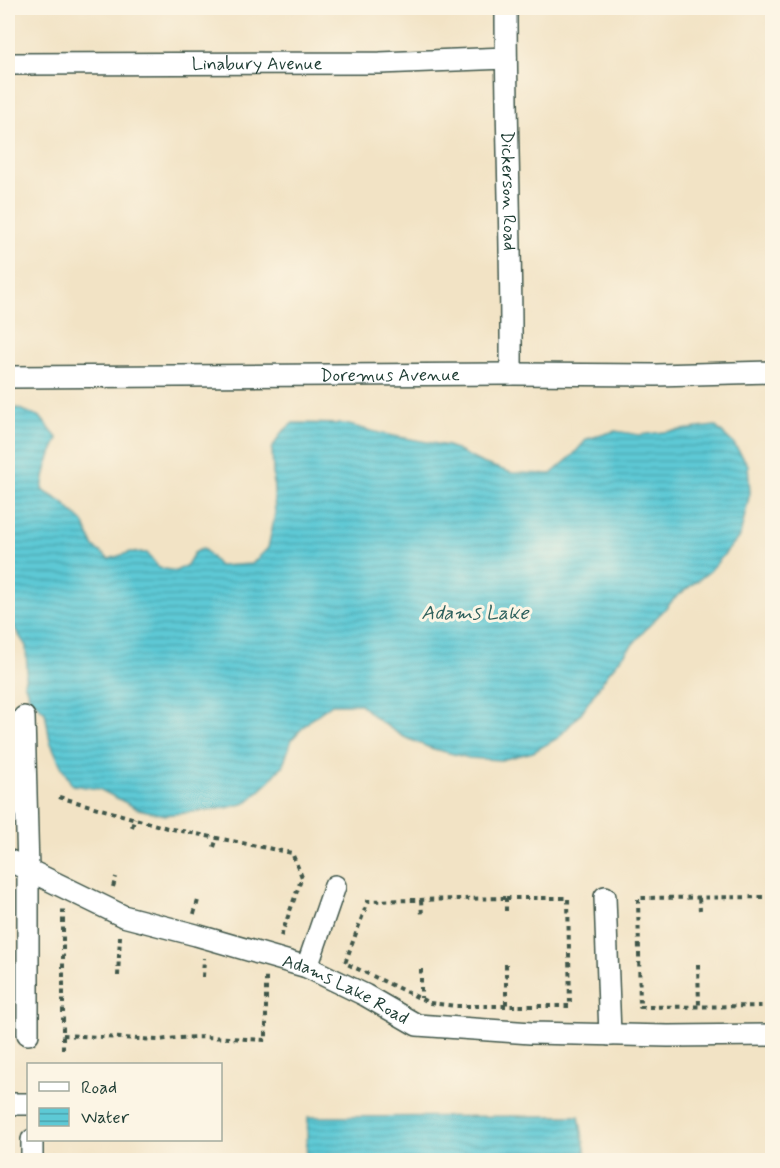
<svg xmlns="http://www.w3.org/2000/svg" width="780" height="1168" font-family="Mynerve,sans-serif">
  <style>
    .water { fill: url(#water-rules); stroke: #3e8384; stroke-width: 1.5 }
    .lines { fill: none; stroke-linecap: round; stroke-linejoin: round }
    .minor-casing { stroke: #3f564a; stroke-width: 24 }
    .path { stroke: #3f564a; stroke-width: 4; stroke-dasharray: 4.5 4.5; stroke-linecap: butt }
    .minor { stroke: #fff; stroke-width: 21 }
    .labels { text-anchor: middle; stroke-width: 6; stroke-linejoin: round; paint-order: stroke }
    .street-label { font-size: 18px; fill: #1f3d34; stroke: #fcf5e5 }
    .water-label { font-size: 20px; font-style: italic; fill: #2e605c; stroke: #fcf5e5 }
  </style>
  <defs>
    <pattern id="water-rules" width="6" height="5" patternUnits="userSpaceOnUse" patternTransform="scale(1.5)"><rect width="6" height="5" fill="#5dc9d5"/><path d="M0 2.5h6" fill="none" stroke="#4ca4ae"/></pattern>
  </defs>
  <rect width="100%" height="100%" fill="#fcf5e5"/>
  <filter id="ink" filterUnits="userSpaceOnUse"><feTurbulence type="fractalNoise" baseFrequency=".0167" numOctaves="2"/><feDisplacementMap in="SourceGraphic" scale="12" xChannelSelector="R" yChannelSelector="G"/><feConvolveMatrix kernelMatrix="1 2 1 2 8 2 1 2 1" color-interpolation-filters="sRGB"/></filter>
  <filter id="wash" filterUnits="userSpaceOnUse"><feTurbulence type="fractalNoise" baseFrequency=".008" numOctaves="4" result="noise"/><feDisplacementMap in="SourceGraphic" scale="24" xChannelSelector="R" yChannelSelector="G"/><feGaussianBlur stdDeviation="1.35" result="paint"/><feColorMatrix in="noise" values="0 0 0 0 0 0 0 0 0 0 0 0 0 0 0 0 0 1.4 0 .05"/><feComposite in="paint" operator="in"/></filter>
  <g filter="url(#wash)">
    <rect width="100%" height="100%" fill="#f2e3c5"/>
    <g class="water">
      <path d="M17,408l23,9 18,22c-9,17 -14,32 -16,51l20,12 21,20 11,25 15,12 22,-7 16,1 12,15 17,3 11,-6 7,-12 9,-5 16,18 33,-2 16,-16 7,-33 -3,-66 9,-16 12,-10 52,1 38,10 65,12 34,17 30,10 39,1 22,-19 14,-16 28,-8 24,4 76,-9 19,18 14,21 2,28 -10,43 -30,35 -35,27 -30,32 -36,42 -28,41 -23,25 -25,14 -32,8 -32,-2 -39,-10 -28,-12 -24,-16 -18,-16h-28l-22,16 -18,19 -9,26 -17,20 -20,18 -20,5 -61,7 -27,-6 -39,-20 -27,-4 -12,-21 -10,-23 -5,-29 -15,-14 -6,-15 3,-12 -1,-25 -18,-28v-208z"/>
      <path d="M579,1116l8,44h-281l2,-43z"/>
    </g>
  </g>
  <g filter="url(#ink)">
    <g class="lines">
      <g class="minor-casing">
        <g id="minor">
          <path id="s1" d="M506,8c0,122 6,244 5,366"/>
          <path id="s2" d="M8,64l372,-1 126,-5"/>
          <path id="s3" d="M8,377l503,-3 145,1 116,-3"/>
          <path d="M24,717l4,153v164"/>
          <path id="s4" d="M8,860l115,56 73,19 111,32 58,28 52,30 114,8 137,3 104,-1"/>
          <path d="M605,897l5,138"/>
          <path d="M307,967l28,-81"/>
          <path d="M8,1104h20"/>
          <path d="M32,1160v-20"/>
        </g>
      </g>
      <g class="path">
        <path d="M59,797l108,31 125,25 10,24 -22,62"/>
        <path d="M132,827l3,-9"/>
        <path d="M214,847l3,-9"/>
        <path d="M113,887l3,-10"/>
        <path d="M772,897l-134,1 2,109 132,-1"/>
        <path d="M506,898h62l2,108h-114l-26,-3 -85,-40 23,-62z"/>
        <path d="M699,898l1,12"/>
        <path d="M421,900l1,16"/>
        <path d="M506,911v-13"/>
        <path d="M194,914l5,-17"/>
        <path d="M506,964v42"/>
        <path d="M698,964l1,42"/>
        <path d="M421,969v29"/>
        <path d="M118,976l2,-40"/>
        <path d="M203,977l1,-19"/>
        <path d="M63,1035l96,5c36,-5 71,-2 107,0v-64"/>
        <path d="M63,1049v-140"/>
      </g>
      <use href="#minor" class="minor"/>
    </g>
  </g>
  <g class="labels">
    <g class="street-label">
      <text dy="6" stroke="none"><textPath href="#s2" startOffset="249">Linabury Avenue</textPath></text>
      <text dy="6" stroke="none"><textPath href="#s1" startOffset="183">Dickerson Road</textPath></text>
      <text dy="6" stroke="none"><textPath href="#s3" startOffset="382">Doremus Avenue</textPath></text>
      <text dy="6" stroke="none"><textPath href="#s4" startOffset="363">Adams Lake Road</textPath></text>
    </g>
    <g class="water-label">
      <text x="475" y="619">Adams Lake</text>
    </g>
  </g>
  <rect width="780" height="1168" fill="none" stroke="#fcf5e5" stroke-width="30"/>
  <rect x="27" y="1063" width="195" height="78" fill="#fcf5e5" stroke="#a4ab9e" stroke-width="1.5"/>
  <rect x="39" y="1082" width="30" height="9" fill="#ffffff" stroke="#a4ab9e" stroke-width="1.5"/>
  <text x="81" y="1093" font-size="18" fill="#1f3d34">Road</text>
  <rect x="39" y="1108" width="30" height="18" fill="url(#water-rules)" stroke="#a4ab9e" stroke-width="1.5"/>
  <text x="81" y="1123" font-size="18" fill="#1f3d34">Water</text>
</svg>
